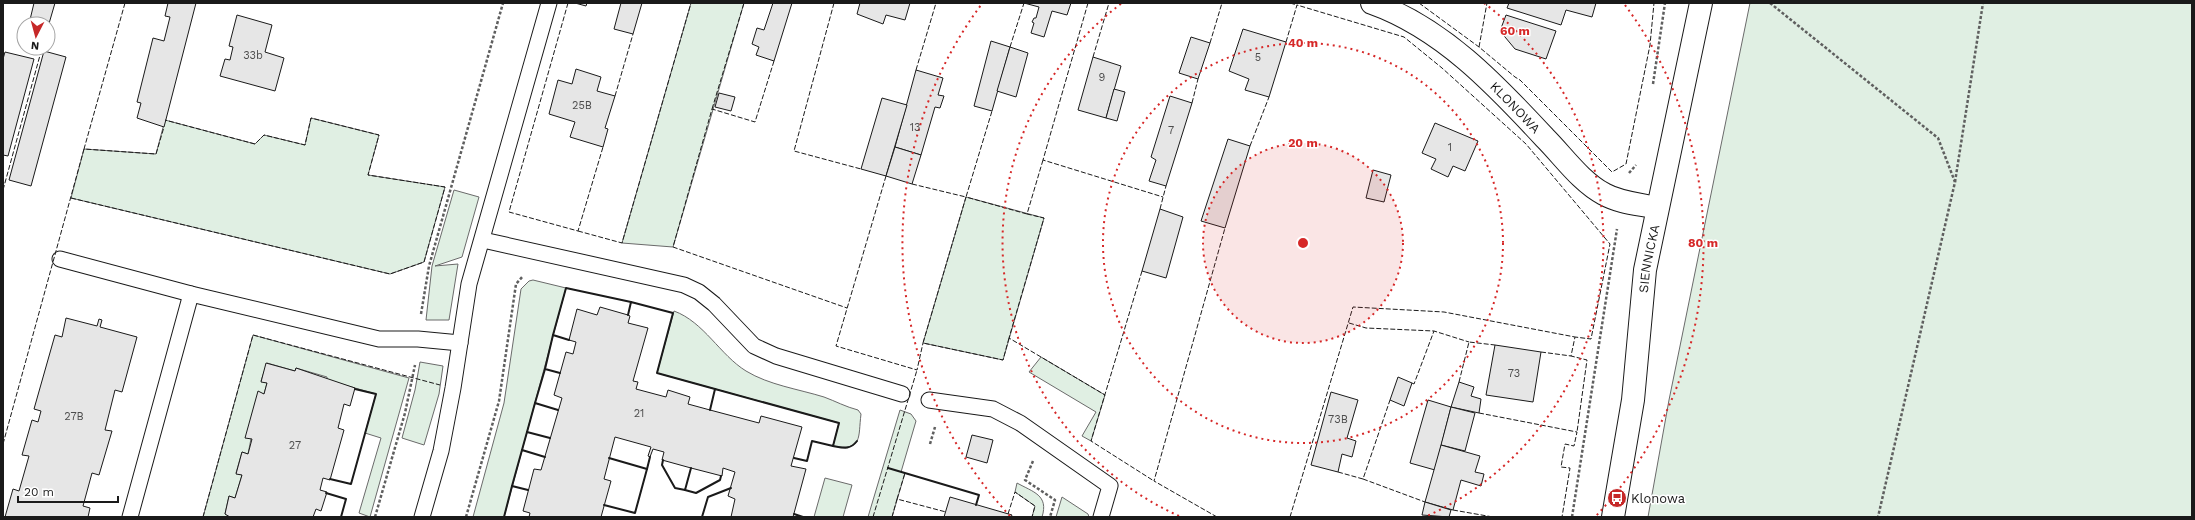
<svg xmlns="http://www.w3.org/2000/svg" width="2195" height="520" font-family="'Work Sans',sans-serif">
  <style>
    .green { fill: #e0efe3; stroke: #6a6a6a }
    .building { fill: #e6e6e6; stroke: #1a1a1a }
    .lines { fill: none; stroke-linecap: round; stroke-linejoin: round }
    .service-casing { stroke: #1a1a1a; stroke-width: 17 }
    .minor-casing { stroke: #1a1a1a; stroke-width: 24 }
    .secondary-casing { stroke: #1a1a1a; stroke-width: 24 }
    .path { stroke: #5f5f5f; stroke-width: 2.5; stroke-dasharray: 3 2; stroke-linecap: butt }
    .service { stroke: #fff; stroke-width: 15 }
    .minor { stroke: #fff; stroke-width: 22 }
    .secondary { stroke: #fff; stroke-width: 22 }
    .fence { stroke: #1a1a1a; stroke-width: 1; stroke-dasharray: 5 2; stroke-linecap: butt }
    .wall { stroke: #1a1a1a; stroke-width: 2 }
    .ring { fill: none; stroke: #d62828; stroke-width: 2; stroke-dasharray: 2 4 }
    .labels { text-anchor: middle; stroke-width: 3; stroke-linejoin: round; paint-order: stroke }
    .number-label { font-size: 11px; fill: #4d4d4d }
    .street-label { font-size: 13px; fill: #1a1a1a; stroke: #fff }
    .poi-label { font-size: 13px; fill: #1a1a1a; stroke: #fff; text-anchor: start }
    .centre { fill: #d62828; stroke: #fff; stroke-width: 2 }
    .ring-label { font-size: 12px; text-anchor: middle; font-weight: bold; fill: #d62828; stroke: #fff; stroke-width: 3; stroke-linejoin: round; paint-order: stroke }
  </style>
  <rect width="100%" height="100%" fill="#fff"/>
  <g class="green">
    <path d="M691,3h53l-71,244 -51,-4z"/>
    <path d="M1750,3h442v514h-544l21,-117z"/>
    <path d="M311,118l68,17 -11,40 77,12 -21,75 -34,12 -319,-76 13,-49 72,5 9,-34 90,24 9,-9 41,10z"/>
    <path d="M454,190l25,7 -17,60 -27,9 23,-2 -9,56h-23l6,-54z"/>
    <path d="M966,197l78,21 -41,142 -80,-17z"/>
    <path d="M533,280l33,8 -62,229h-31l31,-114 17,-114 8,-8z"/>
    <path d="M674,311c30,11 46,44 72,60 23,14 52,18 78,26 11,4 22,10 34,13l3,4c-3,24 2,37 -28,32l6,-23 -182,-50z"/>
    <path d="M253,335l156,43 -39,139 -11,-4 22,-75 -16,-5 11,-39 -49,-14v-3l-31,-9 -1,3 -28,-8 -6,18 6,2 -3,11 -4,-1 -12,61 -6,-2 -6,21 6,2 -7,23 -6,-2 -4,18 5,3h-27z"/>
    <path d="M1041,357l64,38 -14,46 -9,-5 14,-24 -67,-40z"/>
    <path d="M420,362l23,4 -4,28 -15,51 -22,-7 13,-48z"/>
    <path d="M900,410l11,4 5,7 -15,51 4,1 -13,44h-24z"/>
    <path d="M825,478l27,7 -9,32h-29z"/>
    <path d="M1017,483c16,9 32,12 25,34h-10l3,-11 -20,-14z"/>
    <path d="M1062,497l26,17 1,3h-33z"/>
  </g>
  <g class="building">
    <path d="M34,3h21l-7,24v-3h-19z"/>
    <path d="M168,3h28l-32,124 -27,-9 4,-15 -4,-1 16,-64 11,3 6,-24 -5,-1z"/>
    <path d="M575,3h12l-1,3z"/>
    <path d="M621,3h21l-9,31 -19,-5z"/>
    <path d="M773,3h19l-18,58 -18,-6 3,-8 -7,-3 5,-16 7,2z"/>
    <path d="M860,3h50l-5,17 -19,-5 -3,9 -26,-10z"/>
    <path d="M1024,3h47l-4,12 -15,-4 -8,26 -13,-4 3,-10 -2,-1 2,-4h2l3,-11z"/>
    <path d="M1509,3h87l-4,14 -26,-7 -5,15 -54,-17z"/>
    <path d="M237,15l35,10 -7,27 19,6 -9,33 -55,-15 5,-17 5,1 3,-13 -4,-1z"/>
    <path d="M1506,15l50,16 -10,28 -31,-10 -15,-18z"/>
    <path d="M1243,29l43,13 -17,55 -24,-7 4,-11 -20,-8z"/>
    <path d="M1191,37l19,6 -12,36 -19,-6z"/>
    <path d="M991,41l19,6 -18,64 -18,-5z"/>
    <path d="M1010,47l18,6 -12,44 -19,-6z"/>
    <path d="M44,51l22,6 -35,129 -22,-6z"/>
    <path d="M5,52l29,7 -26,97 -5,-1v-96z"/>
    <path d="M1093,57l28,9 -15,52 -28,-8z"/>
    <path d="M576,69l25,8 -4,14 18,5 -10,32 3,1 -5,18 -33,-10 5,-15 -26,-8 9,-34 14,4z"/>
    <path d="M916,70l27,8 -5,17 6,1 -4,12 -5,-1 -14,48 -26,-8z"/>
    <path d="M1114,89l11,3 -8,29 -11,-3z"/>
    <path d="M719,93l16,4 -4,14 -16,-4z"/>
    <path d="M1170,96l22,7 -26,83 -17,-5 7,-21 -5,-3z"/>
    <path d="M882,98l25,7 -21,71 -25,-7z"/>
    <path d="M1435,123l43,18 -13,30 -12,-5 -5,11 -17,-8 5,-10 -14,-6z"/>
    <path d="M1228,139l22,7 -25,82 -24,-7z"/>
    <path d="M895,147l26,8 -9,29 -26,-8z"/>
    <path d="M1373,170l18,5 -7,27 -18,-4z"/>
    <path d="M1160,209l23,8 -17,61 -24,-7z"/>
    <path d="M600,307l28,8 2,1 -2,7 20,5 -15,53 5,1 -2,7 30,8 2,-7 22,7 -2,7 22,6 49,13 2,-7 41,11 -11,39 15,3 -13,48h-62l4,-18 -7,-3 7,-24 -12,-4 -1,8 -31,-8 -29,-8 2,-8 -11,-3 -3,8 -2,-1 3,-9 -36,-10 -11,42 7,2 -10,36h-72l1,-4 -7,-2 11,-42 7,1 21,-72 -8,-3 12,-43 7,2 3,-12 -7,-2 8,-31 20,6z"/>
    <path d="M66,318l31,8 2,-7 3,1 -2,7 37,10 -15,55 -7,-2 -10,40 7,1 -13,44 -7,-2 -9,33 7,2 -2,9h-83l8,-28 6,2 10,-35 -7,-1 10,-35 6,2 3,-11 -7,-2 21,-74 7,2z"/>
    <path d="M1495,345l46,7 -8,50 -47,-7z"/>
    <path d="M266,363l29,8 1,-3 59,20 -5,18 -6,-2 -6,24 6,2 -14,50 -7,-2 -3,12 7,2 -6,19 -5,-2 -3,8h-83l-5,-3 4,-18 6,2 7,-23 -6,-1 6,-22 6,2 4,-15 -7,-1 13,-47 6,3 3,-11 -6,-1z"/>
    <path d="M1398,377l14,6 -8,23 -14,-6z"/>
    <path d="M1459,382l15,5 -3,9 10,3 -2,14 -28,-6z"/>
    <path d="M1331,392l27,8 -11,38 9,3 -4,16 -10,-3 -4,18 -27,-7z"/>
    <path d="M1428,400l23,7 -16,63 -25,-7z"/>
    <path d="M1451,407l24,6 -10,38 -24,-6z"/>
    <path d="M972,435l21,5 -6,23 -21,-6z"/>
    <path d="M1441,445l39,11 -5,16 9,2 -3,12 -20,-6 -8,30 -28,-8z"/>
    <path d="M950,497l62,18 -1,2h-67z"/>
    <path d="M1425,502l26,8 -2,7 -27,-2z"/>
  </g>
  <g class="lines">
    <g class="service-casing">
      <g id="service">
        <path d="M483,240l201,45 15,7 15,12 40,42 22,10 126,38"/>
        <path d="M60,259l131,35"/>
        <path d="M929,400l64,9 27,14 90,63 -9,31"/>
        <path d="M130,517l61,-223 188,45h39l42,4"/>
        <path d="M422,517l19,-66 12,-63 16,-104 80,-281"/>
      </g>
    </g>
    <g class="minor-casing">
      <g id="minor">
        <path id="s1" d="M1372,3c70,25 123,81 173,135 18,18 36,44 59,56 16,9 36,10 53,14"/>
      </g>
    </g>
    <g class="secondary-casing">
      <g id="secondary">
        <path id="s2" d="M1613,517l20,-117 12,-130 56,-267"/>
      </g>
    </g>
    <g class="path">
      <path d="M1770,3l168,135 17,44 -77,335"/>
      <path d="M1653,84l12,-81"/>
      <path d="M1629,173l7,-8"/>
      <path d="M1955,182l28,-179"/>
      <path d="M421,314l8,-48 74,-263"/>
      <path d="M930,444l5,-17"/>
      <path d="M1033,461l-8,19 30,20 -5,17"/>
      <path d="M375,517l30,-104 10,-48"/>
      <path d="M466,517l33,-116 17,-117 7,-8"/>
      <path d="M1572,517l45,-288"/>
    </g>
    <use href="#service" class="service"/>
    <use href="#minor" class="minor"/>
    <use href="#secondary" class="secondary"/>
    <g class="fence">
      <path d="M125,3l-41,146 72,5 8,-27"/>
      <path d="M568,3l-59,209 69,19 25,-84"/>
      <path d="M834,3l-40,148 67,18"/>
      <path d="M1088,3l-45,157 120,37"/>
      <path d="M1290,3l7,2"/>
      <path d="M1419,3l60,44 36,30 5,3 92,92 14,-8 24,-119 4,-42"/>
      <path d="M1286,42l11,-37 107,32 38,31 84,76 84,100 -19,95 -16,-2"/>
      <path d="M1210,43l12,-40"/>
      <path d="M1010,47l14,-44"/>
      <path d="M1479,47l8,-44"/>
      <path d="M1093,57l16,-54"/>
      <path d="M774,61l-19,61 -43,-13 -39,138 174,61"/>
      <path d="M916,70l20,-67"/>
      <path d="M615,96l18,-62"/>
      <path d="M1192,103l6,-24"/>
      <path d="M712,109l32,-106"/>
      <path d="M1250,146l19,-49"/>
      <path d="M1043,160l-16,54 17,4 -35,120 96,57"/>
      <path d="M886,176l-50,170 81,24 6,-27"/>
      <path d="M912,184l54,13 26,-86"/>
      <path d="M3,190l39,-142"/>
      <path d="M71,198l319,76 34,-12 21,-75 -77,-12 11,-40 -68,-17 -6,27 -41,-10 -9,9 -90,-24"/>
      <path d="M1160,209l6,-23"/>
      <path d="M578,231l44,12 69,-240"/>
      <path d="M1142,271l-51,170 63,40"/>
      <path d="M1349,323l17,5 68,3 35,11"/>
      <path d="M1009,338l-6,22 -80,-17 43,-146 61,17"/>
      <path d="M1541,352l30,4"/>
      <path d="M1459,382l10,-40 26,3"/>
      <path d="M1412,383l2,1 20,-53"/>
      <path d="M1479,413l98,19 -3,14 -9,-2 -4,23 9,1 -8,49"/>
      <path d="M3,444l81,-295"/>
      <path d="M1338,472l25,7 27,-79"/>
      <path d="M1363,479l62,23"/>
      <path d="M897,499l8,-26"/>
      <path d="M1453,510l40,7"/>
      <path d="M1008,514l7,-22 20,14 -3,11"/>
      <path d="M203,517l50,-182 187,50"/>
      <path d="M873,517l44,-147"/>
      <path d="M892,517l5,-18 49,13"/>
      <path d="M1217,517l-63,-36 71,-253"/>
      <path d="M1290,517l63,-210 91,5 131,25 -4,19 16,4 -10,72"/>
    </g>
    <g class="wall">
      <path d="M628,315l3,-13 42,11 -16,60 58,16"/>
      <path d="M553,335l-8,34 15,4"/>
      <path d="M569,340l-16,-5 13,-47 65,14"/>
      <path d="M535,403l10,-34"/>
      <path d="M710,410l5,-21 124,34 -6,23 -21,-5 -5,20 -13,-3"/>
      <path d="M527,432l8,-29 23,7"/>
      <path d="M833,446c11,2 17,4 24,-5"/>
      <path d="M522,450l5,-18 23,6"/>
      <path d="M663,460l-1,5 13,23 10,2 6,-22"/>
      <path d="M888,468l91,27 -3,10"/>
      <path d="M647,469l3,-12"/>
      <path d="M330,479l21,5 25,-90 -21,-5"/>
      <path d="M512,486l10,-36 23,7"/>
      <path d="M685,490l11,3 24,-13 1,-4"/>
      <path d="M326,493l20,6 -5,18"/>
      <path d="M604,505l31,8 12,-44 -38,-11"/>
      <path d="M794,514l9,3"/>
      <path d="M504,517l8,-31 16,4"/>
      <path d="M702,517l6,-20 23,-9"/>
    </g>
  </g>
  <circle cx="1303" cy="243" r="100" fill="#d62828" fill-opacity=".12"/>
  <g class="ring">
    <circle cx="1303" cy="243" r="100"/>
    <circle cx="1303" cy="243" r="200"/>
    <path d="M1179 516A300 300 0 0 1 1122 3M1484 3A300 300 0 0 1 1427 516"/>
    <path d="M1010 516A400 400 0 0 1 981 5M1625 5A400 400 0 0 1 1596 516"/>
  </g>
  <defs>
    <g id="bus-disc" transform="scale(1)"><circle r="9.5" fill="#c62828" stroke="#fff"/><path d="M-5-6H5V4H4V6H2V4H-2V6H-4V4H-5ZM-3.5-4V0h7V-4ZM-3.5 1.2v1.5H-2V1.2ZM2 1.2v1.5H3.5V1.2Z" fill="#fff"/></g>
  </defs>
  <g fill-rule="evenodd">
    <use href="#bus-disc" x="1617" y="498"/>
  </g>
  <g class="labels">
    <g class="number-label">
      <text x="253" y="59">33b</text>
      <text x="1258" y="61">5</text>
      <text x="1102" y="81">9</text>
      <text x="582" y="109">25B</text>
      <text x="915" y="131">13</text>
      <text x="1171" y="134">7</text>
      <text x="1450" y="151">1</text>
      <text x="1514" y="377">73</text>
      <text x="639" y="417">21</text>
      <text x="74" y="420">27B</text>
      <text x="1338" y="423">73B</text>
      <text x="295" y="449">27</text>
    </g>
    <g class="street-label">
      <text dy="5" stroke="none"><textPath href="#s1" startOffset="179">KLONOWA</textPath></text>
      <text dy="5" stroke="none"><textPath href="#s2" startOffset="261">SIENNICKA</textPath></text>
    </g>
    <g class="poi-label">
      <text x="1631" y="503">Klonowa</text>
    </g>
  </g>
  <circle cx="1303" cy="243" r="6" class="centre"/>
  <g class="ring-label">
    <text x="1515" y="35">60 m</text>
    <text x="1303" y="47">40 m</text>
    <text x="1303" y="147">20 m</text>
    <text x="1703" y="247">80 m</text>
  </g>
  <rect width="2195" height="520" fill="none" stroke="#1a1a1a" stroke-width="8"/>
  <g transform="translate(36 36) rotate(186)"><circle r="19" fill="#ffffff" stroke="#a3a3a3"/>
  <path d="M0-3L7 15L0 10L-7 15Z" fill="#c62828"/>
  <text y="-6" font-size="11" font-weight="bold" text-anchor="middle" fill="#1a1a1a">N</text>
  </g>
  <path d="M18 496v6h100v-6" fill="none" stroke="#1a1a1a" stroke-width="2"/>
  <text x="24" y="496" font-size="12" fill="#1a1a1a" stroke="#ffffff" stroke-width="3" paint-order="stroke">20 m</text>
</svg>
